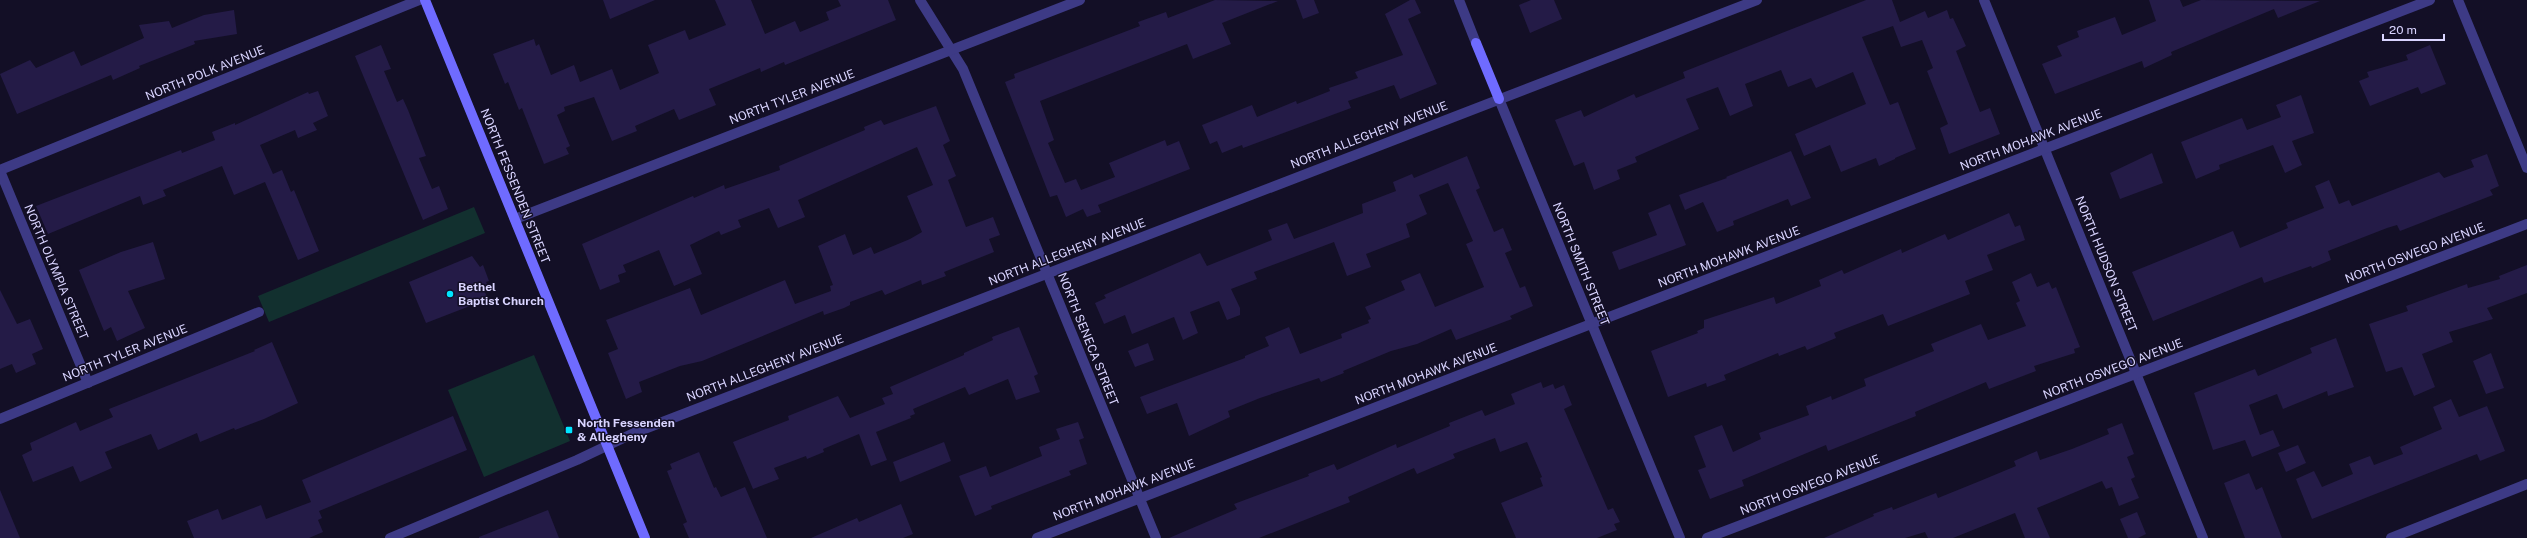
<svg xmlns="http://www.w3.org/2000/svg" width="2527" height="538" font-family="'Public Sans',sans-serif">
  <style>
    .green { fill: #12302f }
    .building { fill: #241b47 }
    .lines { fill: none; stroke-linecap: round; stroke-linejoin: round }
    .street { stroke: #3d3a85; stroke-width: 10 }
    .secondary { stroke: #6f6bff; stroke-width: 10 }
    .poi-dot { fill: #00e5ff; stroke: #130f26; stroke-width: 1.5 }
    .labels { text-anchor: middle; stroke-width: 3; stroke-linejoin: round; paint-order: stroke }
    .street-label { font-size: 12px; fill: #d9d4ff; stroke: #130f26 }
    .poi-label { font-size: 12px; font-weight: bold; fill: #d9d4ff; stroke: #130f26; text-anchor: start }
  </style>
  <rect width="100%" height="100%" fill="#130f26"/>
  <g class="green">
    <path d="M474,207l11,26 -216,89 -11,-26z"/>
    <path d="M534,355l36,86 -86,36 -36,-87z"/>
  </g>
  <g class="building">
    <path d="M603,0h52l-45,19z"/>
    <path d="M715,0h36l14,34 30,-13 5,11 29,-12 -3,-8 15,-6 -3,-6h50l8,20 -111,45 -1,-3 -23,10 -1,-4 -51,21 7,16 -37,15 -5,-11 -39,17 2,5 -25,10 -18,-44 -30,10 1,4 -8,4 13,31 -4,2 3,6 -25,10 -22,-56 -3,2 -11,-28 -3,2 -12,-30 41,-15 2,7 3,-2 12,31 23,-10 6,17 32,-13 8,21 39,-17 -11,-28 37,-15 4,10 37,-15z"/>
    <path d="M1215,0l63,1 -56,22 9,21 -38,15 -6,-15 -147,57 14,39 -6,3 17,40 11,-4 5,11 34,-13 -6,-14 56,-23 2,6 12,-5 11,28 -92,36 3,7 -14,5 -4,-8 -17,8 -9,-22 -7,2 -45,-115 10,-4 -1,-4 126,-48 -2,-4 28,-10 2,6z"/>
    <path d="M1296,0h18l5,13 -16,6z"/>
    <path d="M1410,0h5l6,13 -13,6 29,65 -37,15 -6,-14 -46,16 3,7 -108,40 -1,-3 -20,8 -5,-12 -7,3 -8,-19 50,-20 5,12 39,-16 1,3 33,-13 -1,-3 29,-10 -3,-6 48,-17 -18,-41z"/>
    <path d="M1531,0h23l8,19 -32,14 -11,-28z"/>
    <path d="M1866,0h26l8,22 25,-11 3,7 19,-8 3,9 3,-1 13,28 -10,5 24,61 10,-4 10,26 -51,20 -9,-26 8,-4 -21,-53 6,-3 -11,-28 -21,7 -8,-21 -31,11 28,68 8,-3 18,47 -21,9v1l-16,7 -3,-8 -35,14 -11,-27 -26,11 -9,-22 71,-30 -13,-32 -37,16 -5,-10 -23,9 -7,-17 -36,14 8,22 -23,10 -12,-29 -32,12 13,30 -64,28 2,5 -20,8 3,9 -26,11 -10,-28 -10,4 -19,-46 26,-10 3,7 50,-23 2,4 49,-20 -2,-6z"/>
    <path d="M2149,0h31l3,7 18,-7 119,1 -42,17 -4,-9 -103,43 1,3 -28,13 -2,-7 -87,33 -13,-30 20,-8 -5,-10 22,-9 -2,-6 38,-14 7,18 34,-14z"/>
    <path d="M234,10l3,24 -43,7 1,3 -56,22 1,2 -27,12 -2,-5 -94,39 -17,-40 30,-14 6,8 38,-17 7,15 63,-28 -5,-13 30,-4 3,7 32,-13z"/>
    <path d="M381,45l10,24 -7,2 13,31 6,-3 5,11 18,46 -7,2 13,31 7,-3 9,23 -25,11 -68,-164z"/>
    <path d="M2430,45l16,39 -25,10 -3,-7 -48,19 -11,-25 10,-4 -2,-5 41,-12 -2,-5z"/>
    <path d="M318,91l10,25 -15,7 4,7 -19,8 -3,-8 -35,15 13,29 9,-4 9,22 3,-2 25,61 -21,9 -33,-78 -31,13 -12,-29 -59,24 3,6 -23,9 -3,-9 -92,38 -12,-28 145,-56 1,3 33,-13 -3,-8 23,-9v2l73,-33 1,2z"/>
    <path d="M2301,95l13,38 -22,8 10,24 -17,8 -12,-28 -54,20 1,4 -24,10 -15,-37 61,-24 5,12 34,-13 -5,-12z"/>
    <path d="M936,106l14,35 -7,4 13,31 -8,4 18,47 27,-10 7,18 -11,4 5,13 -50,20 2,4 -24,9 -1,-5 -36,15 -3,-5 -32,12v3l-6,3 -20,7 -1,-4 -121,50 -22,5 -41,16 3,10 -16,7 -18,-46 10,-4 -12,-29 84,-32 11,27 84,-35 10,24 36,-13 -1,-5 3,-1 -15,-39 27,-12 8,21 18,-8 3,7 36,-15 12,-7 -15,-36 26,-11 -16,-38 -119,53 7,17 -27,11 -9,-20 -31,12 3,7 -20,8 -2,-4 -29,14 12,29 -28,12 -15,-36 -36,15 3,7 -8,3 2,7 -20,8 -18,-46 111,-48 1,2 30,-13 1,4 55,-19 -1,-4 86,-36 -1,-3 17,-7 3,5z"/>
    <path d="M1791,151l20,47 -20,8 -3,-7 -55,22 1,4 -17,7 -14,-30 -18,8 -6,-15 48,-17 -1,-1z"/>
    <path d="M2152,153l11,30 -43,16 -10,-26z"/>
    <path d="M2487,154l12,32 -9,4 3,5 -93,36 -3,-6 -10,3 -59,23 3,9 -19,8 -1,-2 -47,17 -2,-6 -109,44 -21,-49 101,-41 7,17 48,-20 -2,-5 38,-15 -9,-22 14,-6 10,24 10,-4 3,6 87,-34 5,6 30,-11 -3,-7z"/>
    <path d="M1467,156l13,32 -4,2 18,42 9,-4 9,22 -7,3 15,35 5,-2 8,20 -23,10 2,3 -56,21 -5,-11 -34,15 -26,7 -48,20 1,2 -23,9 -2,-4 -59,20 -32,13 2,6 -41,19 -12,-33 -30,11 -7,-17 105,-39v-2l24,-10 -4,-9 24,-10 11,27 42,-16 -1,-4 28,-11 -1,-3 3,-1 -6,-12 40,-17 -4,-9 19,-8 15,34 49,-20 -18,-43 7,-3 -25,-58 -29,12 8,19 -21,10 4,13 -44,17 5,13 -24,9 -13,-34 -80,30 3,7 -26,10 9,19v7l-13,5 -8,-19 -29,11 8,21 -15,7 -9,-23 -42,17 -7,-19 -21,9 -9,-21 11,-5 -2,-3 96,-42 7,13 65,-26 -4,-10 19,-7 7,16 30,-11 39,-15 -1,-9 34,-13 -3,-9 19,-8 2,4z"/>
    <path d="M1670,204l16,41 -67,25 -7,-18 45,-17 -9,-22z"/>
    <path d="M2009,213l6,14 5,-2 5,15 -38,15 6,15 -28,11 5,13 -82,32 -5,-12 -49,19 2,5 -29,12 -2,-4 -26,10 -1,-3 -54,22 2,5 -19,7 -1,-4 -38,14 -17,-46 47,-18 -1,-2 7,-3v-8l70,-23 2,7 45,-18 -2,-6 23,-10 2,4 57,-25 1,4 43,-19 3,6z"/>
    <path d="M153,242l12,37 -37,12 17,37 -28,13 -6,-14 -7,4 -25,-61 42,-18z"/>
    <path d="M472,256l8,11 3,-2 6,16 -3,1 3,6 -5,2 4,9 -62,24 -17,-41z"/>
    <path d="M2527,265v28l-40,15 6,11 -44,13 4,10 -31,12 13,33 -21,9 -12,-29 -16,5 -17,-48 39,-13 -2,-5 61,-22 1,4 32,-9 -1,-3z"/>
    <path d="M2031,273l6,14 12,-5 3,7 4,-2 24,60 -6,2 1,4 -41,13 2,5 -47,18 -3,-7 -71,30 1,4 -88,35 -2,-6 -84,35 2,6 -34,13 -12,-29 8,-3 -12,-31 28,-11 11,27 28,-13 -2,-6 50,-18 -3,-9 25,-10 1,4 34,-14 -2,-7 70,-28 -3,-7 50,-20 7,16 38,-14 -10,-23 4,-2 -8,-19z"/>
    <path d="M0,290l17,34 13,-5 13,30 -11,5 4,10 -20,9 -4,-9 -12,5z"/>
    <path d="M1019,327l19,47 -4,2 6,16 -24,8 -8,-21 -39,16 -4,-8 -52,22 2,5 -5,2 1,2 -35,14 11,28 -16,6 -12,-32 -36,15 1,3 -17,7 -1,-3 -32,12 5,11 -26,10 -20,-47 56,-22 -1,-4 50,-20 12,22 35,-14 -3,-6 11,-4 -3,-7 74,-32v-2l29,-13 -1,-3z"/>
    <path d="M2336,338l18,49 -26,9 -1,-5 -44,18 -6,-15 -28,11 11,30 13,-5 7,16 -28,11 -7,-17 -32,10 -19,-57 61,-24 3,7 54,-23 -2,-5z"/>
    <path d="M272,342l26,61 -34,16 -29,11 -1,-2 -34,14 -3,-9 -39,17 -7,-16 -46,18 7,16 -32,14 -7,-16 -40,16 -11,-27 10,-5 -2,-7 46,-21 4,9 33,-14 -4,-8 146,-58 -1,-1z"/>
    <path d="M1148,343l6,17 -19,7 -7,-16z"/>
    <path d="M2491,353l13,35 -18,6 -13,-33z"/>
    <path d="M1541,382l2,6 10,-4 2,5 9,-4 8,20 -8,4 44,101 5,-2 7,14 -6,2 3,6 -20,8h-81l-15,-35 42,-17 -3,-8 2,-1 -15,-35 -27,10 -5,-14 -42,16 2,4 -38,16 -3,-6 -66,29 2,5 -91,36h-90l68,-29 -3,-5 75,-28 -1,-2 26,-10 3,6 59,-26 1,4 53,-22 -1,-3 33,-13 3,6 30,-12 -4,-10z"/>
    <path d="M2451,399l8,18 28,-11 18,45 -25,10 -3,-7 -165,65 -16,-40 18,-8 8,16 31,-13 -4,-10 21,-8 4,9 29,-11 -3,-7 42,-18 -9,-22z"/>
    <path d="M453,416l14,34 -148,61 3,7 -4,2 5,12 -14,6h-115l-7,-17 31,-12 4,11 39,-15 5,14 45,-17 -9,-22z"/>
    <path d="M1078,422l6,16 -5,2 8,24 -18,7 2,4 -80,31 1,3 -17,7 -16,-40 27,-10 4,11 52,-21 -3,-9 21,-8 -4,-10z"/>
    <path d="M2122,423l12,31 -7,3 8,20 -4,2 8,19 -20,8 -7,-19 -6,2 -4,-8 -65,27 13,30h-25l-10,-25 -62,25h-25l-3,-6 -20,6h-81l50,-22 -1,-2 19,-7 1,3 43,-17 2,5 42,-17 36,-15 -2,-5 23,-10 3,9 32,-11 37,-15 -2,-5z"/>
    <path d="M944,442l7,19 -51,21 -7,-20z"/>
    <path d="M2298,445l8,18 -20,9 -8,-19z"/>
    <path d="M699,452l15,36 2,-1 5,10 24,-10 22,51h-78l-6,-14 4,-2 -20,-51 5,-2 -2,-5z"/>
    <path d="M2249,473l7,17 6,-3 20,51h-37l-21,-55z"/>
    <path d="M0,490l20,48h-20z"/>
    <path d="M901,504l12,30 -10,4h-92l46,-20 2,4z"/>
    <path d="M548,510l11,28h-80v-1z"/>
    <path d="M2137,512l9,22 -8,4h-10l-8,-19z"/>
  </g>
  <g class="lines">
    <g class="street">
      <path d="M920,0l43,69 193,469"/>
      <path d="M1459,0l17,43"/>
      <path d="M1984,0l219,538"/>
      <path d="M2458,0l69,168"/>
      <path d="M1499,99l181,439"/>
      <path d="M0,170l419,-170"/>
      <path d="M0,171l88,212"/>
      <path d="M515,219l565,-219"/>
      <path d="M0,419l259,-107"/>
      <path d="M390,538l187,-78 57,-27 1123,-433"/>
      <path d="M1037,538l1393,-538"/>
      <path d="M1707,538l820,-314"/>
      <path d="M2391,538l136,-54"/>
    </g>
    <g class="secondary">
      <path d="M425,0l220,538"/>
      <path d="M1476,43l23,56"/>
    </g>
  </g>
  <g class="poi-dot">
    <circle cx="450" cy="294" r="4"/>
    <rect x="565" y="426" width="8" height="8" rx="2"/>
  </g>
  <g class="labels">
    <g class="street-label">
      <text transform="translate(205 73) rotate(-22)" y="4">NORTH POLK AVENUE</text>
      <text transform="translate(792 97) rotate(-21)" y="4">NORTH TYLER AVENUE</text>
      <text transform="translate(1369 135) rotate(-21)" y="4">NORTH ALLEGHENY AVENUE</text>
      <text transform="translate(2031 140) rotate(-21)" y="4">NORTH MOHAWK AVENUE</text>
      <text transform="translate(515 186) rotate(68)" y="4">NORTH FESSENDEN STREET</text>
      <text transform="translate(1067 252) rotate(-21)" y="4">NORTH ALLEGHENY AVENUE</text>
      <text transform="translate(2415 253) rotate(-21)" y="4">NORTH OSWEGO AVENUE</text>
      <text transform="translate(1729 257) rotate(-21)" y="4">NORTH MOHAWK AVENUE</text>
      <text transform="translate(1581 264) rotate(68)" y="4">NORTH SMITH STREET</text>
      <text transform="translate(2106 264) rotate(68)" y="4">NORTH HUDSON STREET</text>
      <text transform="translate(56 272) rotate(67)" y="4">NORTH OLYMPIA STREET</text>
      <text transform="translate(1088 339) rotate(68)" y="4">NORTH SENECA STREET</text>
      <text transform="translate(125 353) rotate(-22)" y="4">NORTH TYLER AVENUE</text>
      <text transform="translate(765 368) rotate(-21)" y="4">NORTH ALLEGHENY AVENUE</text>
      <text transform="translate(2113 369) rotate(-21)" y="4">NORTH OSWEGO AVENUE</text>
      <text transform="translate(1426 374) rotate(-21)" y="4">NORTH MOHAWK AVENUE</text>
      <text transform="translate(1810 485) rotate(-21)" y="4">NORTH OSWEGO AVENUE</text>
      <text transform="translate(1124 490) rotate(-21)" y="4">NORTH MOHAWK AVENUE</text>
    </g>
    <g class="poi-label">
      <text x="458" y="291">Bethel<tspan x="458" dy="14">Baptist Church</tspan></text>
      <text x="577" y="427">North Fessenden<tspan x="577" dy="14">&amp; Allegheny</tspan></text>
    </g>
  </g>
  <path d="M2383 34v6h61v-6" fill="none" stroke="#d9d4ff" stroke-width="2"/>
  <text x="2389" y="34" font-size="12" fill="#d9d4ff" stroke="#130f26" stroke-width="3" paint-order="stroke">20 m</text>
</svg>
